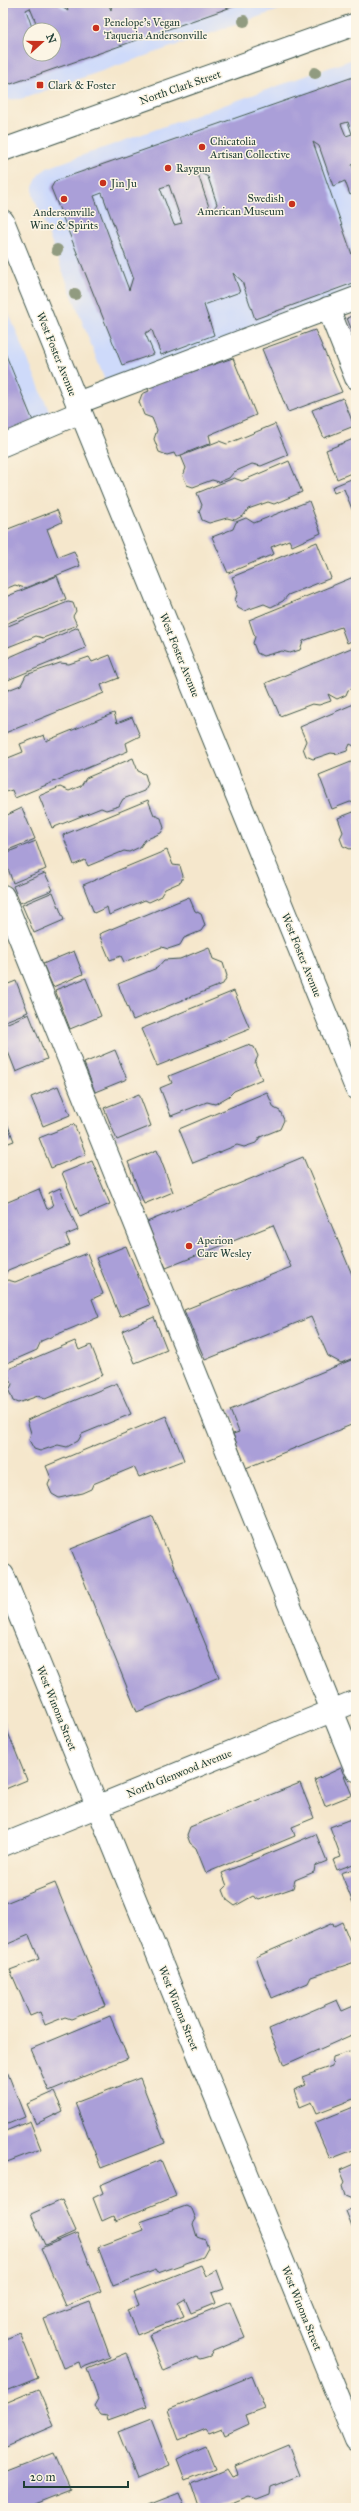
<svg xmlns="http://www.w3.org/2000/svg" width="359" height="2511" font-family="'IM FELL Great Primer',serif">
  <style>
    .built { fill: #cedafa; fill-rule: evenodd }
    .building { fill: #aa9fd8; fill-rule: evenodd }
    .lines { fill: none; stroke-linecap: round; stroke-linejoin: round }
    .minor-casing { stroke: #3f564b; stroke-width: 24 }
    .major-casing { stroke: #3f564b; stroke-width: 24 }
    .minor { stroke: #fff; stroke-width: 22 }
    .major { stroke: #fff; stroke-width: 22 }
    .tree { fill: #919b80 }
    .poi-dot { fill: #c8321e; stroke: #fcf5e5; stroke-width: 1.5 }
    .labels { text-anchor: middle; stroke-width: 3; stroke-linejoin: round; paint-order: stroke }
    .poi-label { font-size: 11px; fill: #1f3d34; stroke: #fcf5e5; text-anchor: start }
    .street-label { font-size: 11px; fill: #1f3d34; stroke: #fcf5e5 }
  </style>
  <rect width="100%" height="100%" fill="#fcf5e5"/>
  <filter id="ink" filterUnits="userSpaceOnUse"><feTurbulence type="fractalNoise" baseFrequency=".025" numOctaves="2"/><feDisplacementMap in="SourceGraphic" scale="8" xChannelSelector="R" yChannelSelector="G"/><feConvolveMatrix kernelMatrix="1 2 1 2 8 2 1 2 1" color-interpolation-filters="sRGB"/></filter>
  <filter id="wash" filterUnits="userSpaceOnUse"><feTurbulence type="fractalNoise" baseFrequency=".012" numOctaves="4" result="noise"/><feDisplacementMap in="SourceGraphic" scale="16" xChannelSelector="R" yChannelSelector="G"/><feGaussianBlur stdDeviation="0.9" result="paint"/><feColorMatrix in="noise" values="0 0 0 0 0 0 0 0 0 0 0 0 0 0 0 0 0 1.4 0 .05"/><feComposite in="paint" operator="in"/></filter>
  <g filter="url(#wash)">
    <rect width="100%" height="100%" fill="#f5e7cc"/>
    <g class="built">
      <path d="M3,3h296l-278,96 -18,1zM30,30h24v24h-24z"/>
      <path d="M356,58v242l-247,91 -76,-196v-8l6,-13 8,-6z"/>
      <path d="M3,299l51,124 -51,22z"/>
    </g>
    <g id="blocks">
      <g class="building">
        <path d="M3,3h56l1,3 8,5 -2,-8h42l3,7 1,-7h131l-232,81 -6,-4 -2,-5zM30,8l7,17 -1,5h18v24h-24v-24h3l-7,-20z"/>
        <path d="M356,76v87l-4,2 4,11v16l-6,3 -5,-14 -12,5 -14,-40 -6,-4 43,124v16l-101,37 -13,-38 -9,-8 7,19 -36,13 10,30 -53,20 -9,-25 -7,3 9,21 -32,11 -71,-177 4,-7zM348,122l4,12 -6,2 -5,-12zM197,171l11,6 9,27 -6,9zM169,185l13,38 -8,2 -14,-37zM102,193l31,84 -4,13 -35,-94z"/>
        <path d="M356,314v27l-9,-23z"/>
        <path d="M315,330l27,62 -54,20 -26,-63z"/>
        <path d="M3,348l30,73 -30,12z"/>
        <path d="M233,358l23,57 -47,20 2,8 -35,14 -2,-4 -7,2 -8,-3 -5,-13 3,-9 -5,-12 -8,-3 -5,-13 3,-8 7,-3 -2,-4z"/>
        <path d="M343,398l11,28 -30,12 -12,-28z"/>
        <path d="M275,424l13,31 -27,11 -9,-2 -18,8 -5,6 -10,4 -7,-2 -19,7 -6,-2 -4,-9 3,-8 -5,-12 38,-15 8,3z"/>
        <path d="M356,438v33l-19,8 -11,-29z"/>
        <path d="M289,461l13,31 -28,12 -6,-2 -20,7 -4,6 -9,5 -8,-2 -18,5 -7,-3 -3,-9 3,-6 -5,-12 37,-15 8,3z"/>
        <path d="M356,477v42l-12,-30 -10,4 -2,-6z"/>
        <path d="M309,501l12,32 -29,13 -3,-6 -18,7 3,7 -46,19 -16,-36 21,-8 3,-7 10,-4 8,5z"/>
        <path d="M57,510l5,12 -15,7 11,28 16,-6 6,15 -55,22 -10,-3 -12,5v-59z"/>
        <path d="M317,542l14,36 -43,17 -5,6 -12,6 -7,-3 -20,7 -6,-3 -3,-8 3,-8 -6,-15z"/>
        <path d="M57,576l9,23 -63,26v-27z"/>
        <path d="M356,576v63l-9,4 -6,-16 -38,14 -3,9 -10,3 -8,-2 -19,5 -6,-3 -4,-10 2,-6 -6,-17z"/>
        <path d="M68,602l5,1 3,8 -3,5 4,9 -34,13 -7,-2 -33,13v-21z"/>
        <path d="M78,627l8,21 -83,34v-22z"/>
        <path d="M356,646v41l-8,3 -2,5 -9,4 -9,-5 3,7 -12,4 -7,-1 -32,12 -14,-33z"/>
        <path d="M110,655l9,23 -18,7 3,8 -99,40 -2,-5v-28l3,-1 -3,-7 18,-7 5,-10 34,-12 9,1 20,-7 3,5z"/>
        <path d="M356,703v44l-6,-3 -3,7 -9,3 -7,-1 -18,6 -7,-3 -3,-8 3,-7 -6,-14z"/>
        <path d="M114,713l3,10 15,-6 8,19 -14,7 2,8 -113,47 -3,-8 -9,3v-33l20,-8 -3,-8 24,-9 2,6z"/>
        <path d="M133,758l5,13 7,3 3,10 -4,7 -21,8 -4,7 -13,4 -5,-2 -49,20 -13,-32 21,-9 9,4 12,-5 5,-8z"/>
        <path d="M356,760v43l-6,-1 -18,7 -13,-34z"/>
        <path d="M148,800l6,15 7,3 3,10 -3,5 -16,7 -5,7 -11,5 -5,-1 -36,15 -3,-6 -11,5 -11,-30z"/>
        <path d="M22,808l13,31 -32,13v-35z"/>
        <path d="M356,811v36l-6,2 -7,-3 -3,-8 3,-6 -5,-14z"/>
        <path d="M36,841l10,28 -33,14 -10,-29z"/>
        <path d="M167,850l6,15 7,1 3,10 -2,6 -16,7 -5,8 -11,5 -4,-2 -36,15 -2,-8 -13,6 -11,-28z"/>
        <path d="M356,860v17l-4,-11z"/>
        <path d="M45,873l8,17 -33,13 -7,-17z"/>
        <path d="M53,892l11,28 -30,13 -12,-28z"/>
        <path d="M189,897l6,14 6,3 4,11 -4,6 -17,7 -4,7 -12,4 -6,-2 -38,15 -3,-6 -11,4 -11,-26z"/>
        <path d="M209,947l4,12 10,4 4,13 -4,8 -90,36 -15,-36 39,-16 7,-8 16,-1z"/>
        <path d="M74,951l9,23 -30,13 -10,-23z"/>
        <path d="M86,978l15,38 -31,13 -15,-39z"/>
        <path d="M16,981l12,31 -25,10v-36z"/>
        <path d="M234,991l16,38 -93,37 -16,-37z"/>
        <path d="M29,1014l18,45 -31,13 -13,-33v-14z"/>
        <path d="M247,1045l7,2 4,9 -3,7 7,16 -28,12 -5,5 -14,8 -8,-2 -36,14 -11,-28 12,-5 -3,-7z"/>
        <path d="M115,1050l12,29 -32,13 -11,-29z"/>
        <path d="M58,1086l12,29 -27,11 -12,-29z"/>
        <path d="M267,1092l7,16 6,3 4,9 -4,9 -20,8 -4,6 -12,4 -7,-2 -44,18 -14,-34z"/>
        <path d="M139,1094l12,32 -34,14 -13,-32z"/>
        <path d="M3,1113l11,28 -11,4z"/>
        <path d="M74,1124l12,30 -35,14 -12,-30z"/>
        <path d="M157,1150l16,42 -29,12 -16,-42z"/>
        <path d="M303,1157l53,127v73l-15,6 -13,-7 -17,-39 -106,43 -21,-50 107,-43 -18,-42 -107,43 -19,-46z"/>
        <path d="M92,1161l18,43 -30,13 -18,-44z"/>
        <path d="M60,1188l18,42 -12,5 4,10 -62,25 -5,7v-73l36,-15 8,20 6,-3 -4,-13z"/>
        <path d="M126,1246l24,59 -30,12 -24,-59z"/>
        <path d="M87,1253l16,41 -11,5 7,18 -58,24 -4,9 -32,14 -2,-82 5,-2 7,2z"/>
        <path d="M154,1317l13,33 -32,13 -13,-32z"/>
        <path d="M75,1341l4,9 12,-5 12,30 -58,24 -7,-3 -20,7 -5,-2 -4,-10 3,-7 -6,-14z"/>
        <path d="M356,1358v65l-110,45 -13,-34 6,-2 -9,-22z"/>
        <path d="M117,1383l14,31 -49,20 -4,7 -11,6 -9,-2 -18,6 -6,-2 -5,-9 2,-7 -4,-13z"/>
        <path d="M166,1416l18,44 -45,17 -5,-10 -41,17 -2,5 -9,4 -23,5 -7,-4 -4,-9 3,-7 -5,-12z"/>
        <path d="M153,1516l66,161 -82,35 -66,-163z"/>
        <path d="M3,1720l24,60 -24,10z"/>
        <path d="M341,1768l11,27 -27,11 -10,-26z"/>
        <path d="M300,1783l14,35 -22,9 3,9 -89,37 -10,-25 -6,-5 -3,-8 3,-8z"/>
        <path d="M356,1817v46l-19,7 -4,-10 8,-3 -11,-30z"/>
        <path d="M316,1834l11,27 -12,5 -1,6 -19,8 -2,8 -34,12 -6,-4 -18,10 -8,-6 -4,-10 4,-4 -5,-13z"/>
        <path d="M356,1868v34l-3,1 -12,-30z"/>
        <path d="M55,1883l51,123 -35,13 -6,-2 -20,8 -5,-13 -10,4 -20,-46 29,-11 -10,-24 -26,11v-42z"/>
        <path d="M342,1922l14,34 -4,7 -41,14 -3,6 -36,15 -16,-41 77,-34 1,3z"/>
        <path d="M337,2000l5,11 14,-6v28l-72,32 -15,-36z"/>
        <path d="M110,2016l18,42 -79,33 -18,-42z"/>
        <path d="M349,2052l7,4v42l-39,15 -5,-11 -12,5 -6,-17 12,-5 -4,-8 30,-11 1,-9z"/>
        <path d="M3,2061l22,56 -22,9z"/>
        <path d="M140,2078l25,65 -64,25 -26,-65z"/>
        <path d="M54,2092l9,19 -27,13 -9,-20z"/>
        <path d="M356,2106v48l-3,-4 -23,9 -16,-36z"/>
        <path d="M30,2121l11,28 -34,13 -4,-11v-19z"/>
        <path d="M161,2160l15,36 -61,25 -2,-5 -11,5 -9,-23 10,-5 -3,-8z"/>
        <path d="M356,2163v35l-4,1 -7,-3 -3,-10 3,-4 -5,-12z"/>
        <path d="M62,2200l14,31 -31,14 -14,-31z"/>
        <path d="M356,2203v33l-10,-25 8,-3 -1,-4z"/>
        <path d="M186,2206l6,3 4,10 -3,5 4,13 8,3 3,8 -5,9 -45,16 -2,-3 -43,16 -15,-39 45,-17 -3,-8z"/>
        <path d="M77,2233l24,58 -35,15 -25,-58z"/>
        <path d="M201,2265l5,11 11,-6 7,19 -12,4 4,10 -25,10 -6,-14 -7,4 6,13 -47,19 -10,-25 12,-5 -5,-13z"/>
        <path d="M90,2302l20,55 -29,11 -2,-6 -16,6 -19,-49z"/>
        <path d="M230,2302l15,36 -32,13 -3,5 -10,3 -4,-2 -32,14 -15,-36z"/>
        <path d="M20,2333l18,45 -35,14v-52z"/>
        <path d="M127,2353l20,53 -39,14 -1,-4 -6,-1 -7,-9 4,-7 -11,-30z"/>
        <path d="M252,2376l13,32 -19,7 3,9 -24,11 -3,-7 -13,5 -3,-4 -27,11 -11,-30z"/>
        <path d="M38,2389l16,37 -51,22v-44z"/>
        <path d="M151,2419l18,47 -32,13 -19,-47z"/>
        <path d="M288,2445l12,30 -29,12 -1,7 -13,5 -8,-3 -30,12h-20l-8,-24 36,-15 5,8 6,-2 -3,-8z"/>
        <path d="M206,2446l9,22 -30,12 -8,-21z"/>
        <path d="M54,2453l16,37 -46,18h-21v-35z"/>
        <path d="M179,2493l6,15h-36l-1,-3z"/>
      </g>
    </g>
  </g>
  <g filter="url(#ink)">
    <use href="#blocks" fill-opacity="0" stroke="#3f564b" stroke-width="1"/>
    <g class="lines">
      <g class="minor-casing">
        <g id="minor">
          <path d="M328,308l28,70"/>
          <path d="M77,403l279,-105"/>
          <path d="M3,445l78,-33"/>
          <path d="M3,896l353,874"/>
          <path d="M3,1575l353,866"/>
          <path d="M3,1845l353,-144"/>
        </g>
      </g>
      <g class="major-casing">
        <g id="major">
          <path d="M3,150l353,-126"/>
          <path d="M3,221l353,867"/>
        </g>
      </g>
      <use href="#minor" class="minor"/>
      <use href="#major" class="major"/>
    </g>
    <g class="tree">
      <circle cx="244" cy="21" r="6"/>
      <circle cx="315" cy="73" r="6"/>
      <circle cx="57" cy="250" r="6"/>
      <circle cx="75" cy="294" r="6"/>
    </g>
  </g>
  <g class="poi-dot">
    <circle cx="96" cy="28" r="4"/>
    <rect x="36" y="81" width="8" height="8" rx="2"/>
    <circle cx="202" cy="147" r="4"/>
    <circle cx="168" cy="168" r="4"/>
    <circle cx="103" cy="183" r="4"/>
    <circle cx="64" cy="199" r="4"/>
    <circle cx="292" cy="204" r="4"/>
    <circle cx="189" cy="1246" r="4"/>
  </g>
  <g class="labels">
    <g class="poi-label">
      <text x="104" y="26">Penelope's Vegan<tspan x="104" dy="13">Taqueria Andersonville</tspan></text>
      <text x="48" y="89">Clark &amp; Foster</text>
      <text x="210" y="145">Chicatolia<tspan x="210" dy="13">Artisan Collective</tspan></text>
      <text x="176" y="172">Raygun</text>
      <text x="111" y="187">Jin Ju</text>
      <text x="284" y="202" text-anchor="end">Swedish<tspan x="284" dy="13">American Museum</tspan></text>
      <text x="64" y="216" text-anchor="middle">Andersonville<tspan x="64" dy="13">Wine &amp; Spirits</tspan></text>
      <text x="197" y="1244">Aperion<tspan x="197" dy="13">Care Wesley</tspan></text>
    </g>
    <g class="street-label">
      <text transform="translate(180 87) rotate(-19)" y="4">North Clark Street</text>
      <text transform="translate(57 354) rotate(68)" y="4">West Foster Avenue</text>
      <text transform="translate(180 655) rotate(68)" y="4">West Foster Avenue</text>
      <text transform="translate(302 955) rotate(68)" y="4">West Foster Avenue</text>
      <text transform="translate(57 1708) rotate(68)" y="4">West Winona Street</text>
      <text transform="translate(179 1773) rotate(-22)" y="4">North Glenwood Avenue</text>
      <text transform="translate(179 2008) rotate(68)" y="4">West Winona Street</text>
      <text transform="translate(302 2308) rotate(68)" y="4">West Winona Street</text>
    </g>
  </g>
  <rect width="359" height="2511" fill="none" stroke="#fcf5e5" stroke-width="16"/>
  <g transform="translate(42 42) rotate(69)"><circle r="19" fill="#fcf5e5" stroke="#a4ab9e"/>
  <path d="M0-3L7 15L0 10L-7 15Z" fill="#c8321e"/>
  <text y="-6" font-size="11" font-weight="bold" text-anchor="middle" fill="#1f3d34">N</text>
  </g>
  <path d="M24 2481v6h104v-6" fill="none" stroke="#1f3d34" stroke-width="2"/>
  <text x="30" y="2481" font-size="12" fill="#1f3d34" stroke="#fcf5e5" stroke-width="3" paint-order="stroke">20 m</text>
</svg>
